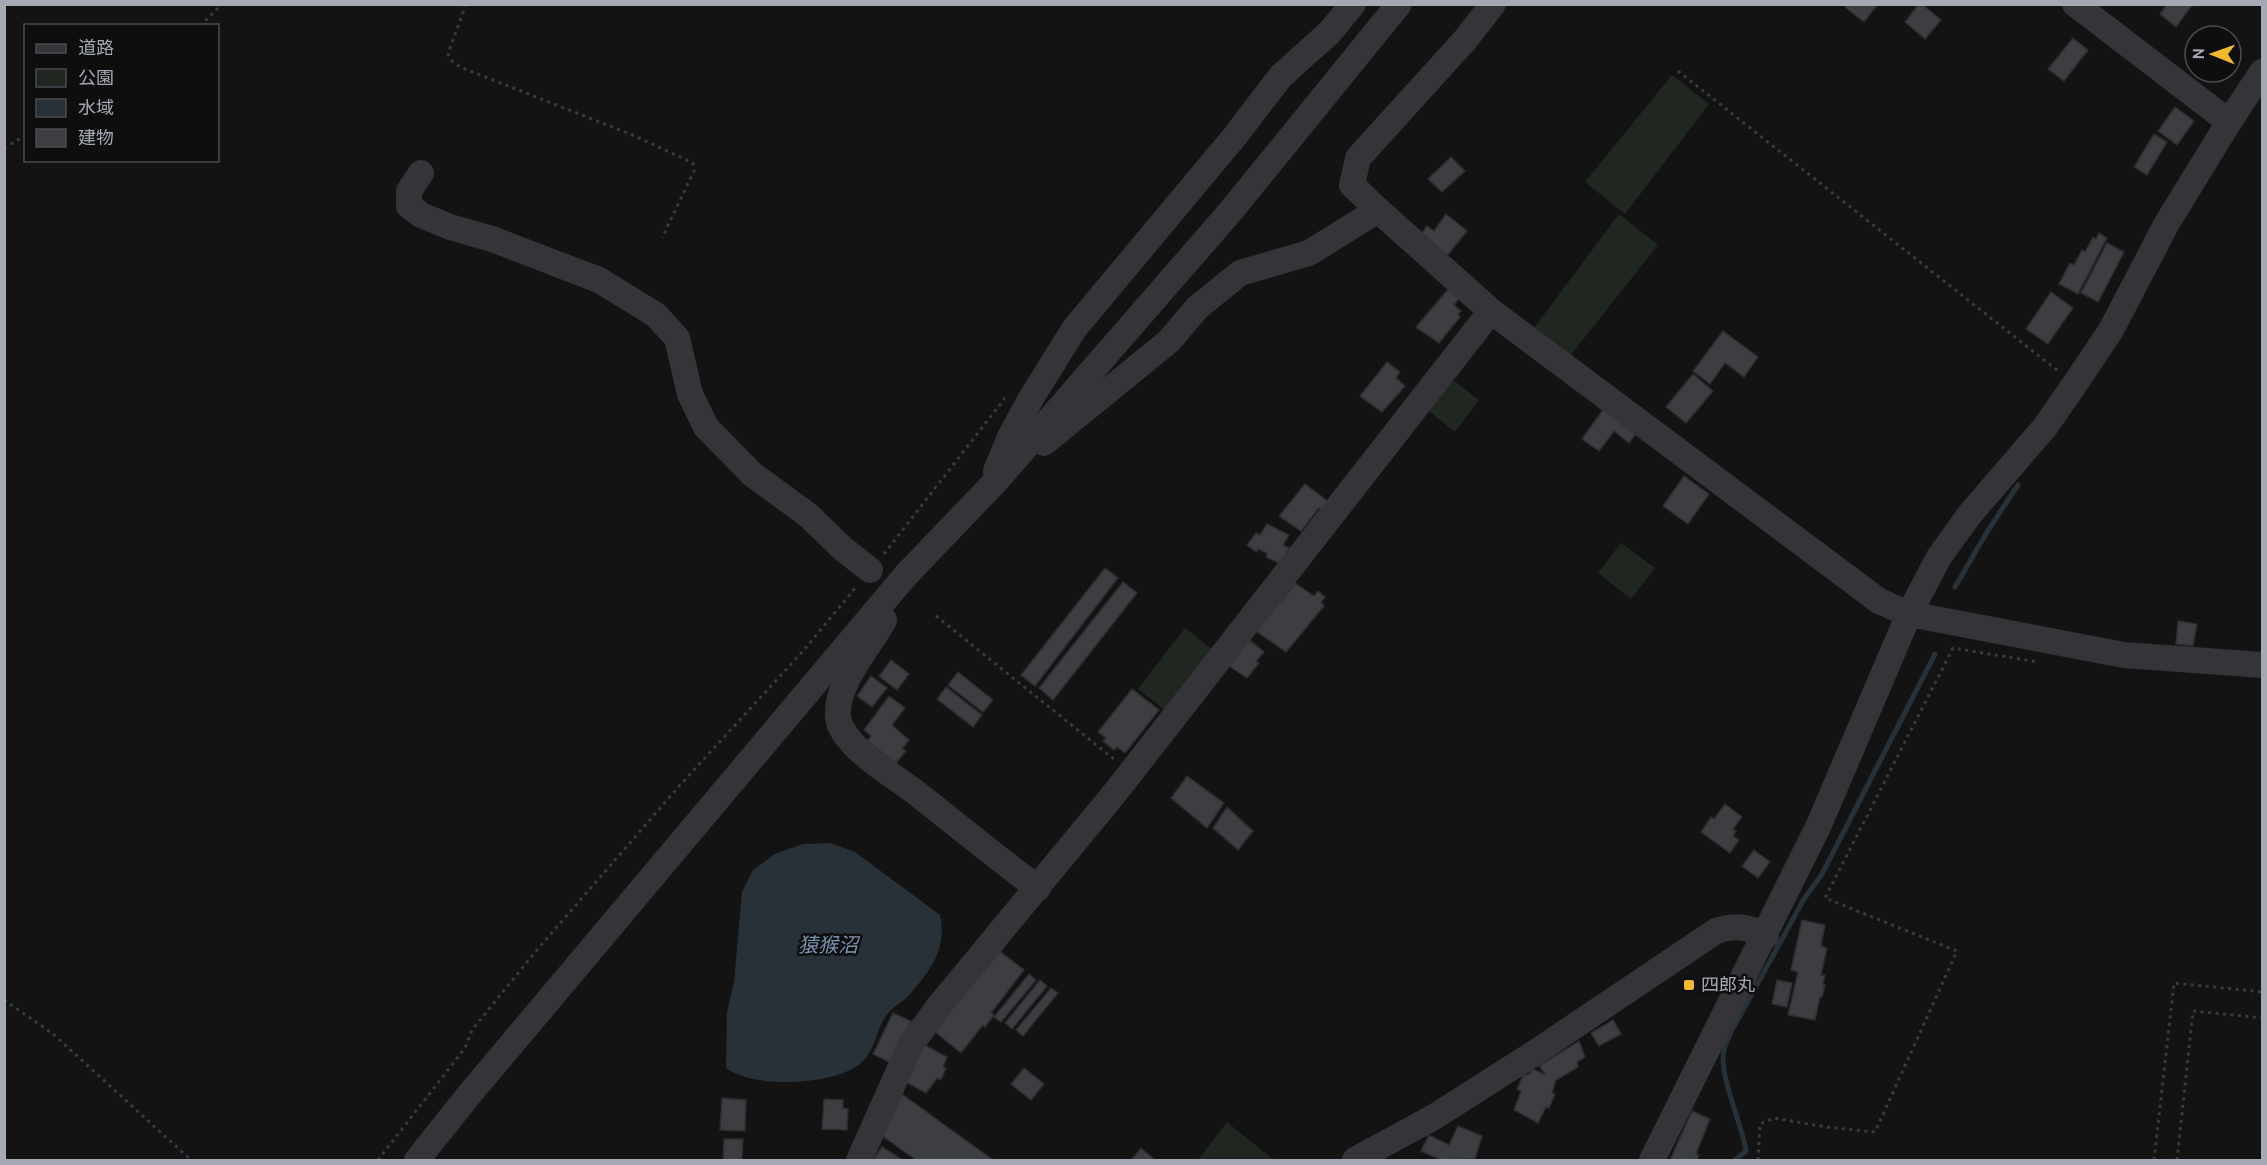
<svg xmlns="http://www.w3.org/2000/svg" width="2267" height="1165" font-family="Cabin,'Noto Sans JP',sans-serif">
  <style>
    .green { fill: #1f2720 }
    .water { fill: #293138 }
    .lines { fill: none; stroke-linecap: round; stroke-linejoin: round }
    .stream { stroke: #293138; stroke-width: 5 }
    .building { fill: #3d3e41; stroke: #2d2d30; stroke-width: 1.5 }
    .path { stroke: #3a3b40; stroke-width: 3; stroke-dasharray: 3 4.5; stroke-linecap: butt }
    .minor { stroke: #343439; stroke-width: 26 }
    .poi-dot { fill: #f3b82c; stroke: #0e0e0f; stroke-width: 2 }
    .labels { text-anchor: middle; stroke-width: 5; stroke-linejoin: round; paint-order: stroke }
    .poi-label { font-size: 18px; fill: #a4a9b5; stroke: #0e0e0f; text-anchor: start }
    .water-label { font-size: 20px; font-style: italic; fill: #7a95b1; stroke: #0e0e0f }
  </style>
  <rect width="100%" height="100%" fill="#131314"/>
  <g class="green">
    <path d="M1672,75l37,29 -84,110 -40,-32z"/>
    <path d="M1619,214l39,31 -88,111 -36,-28z"/>
    <path d="M1448,376l31,24 -24,32 -31,-25z"/>
    <path d="M1621,543l34,25 -24,31 -33,-26z"/>
    <path d="M1185,628l28,22 -47,61 -28,-22z"/>
    <path d="M1227,1122l47,38h-76z"/>
  </g>
  <path class="water" d="M830,843l25,9 85,63c7,32 -8,54 -29,78 -5,7 -14,11 -21,18 -14,14 -13,38 -28,51 -26,24 -109,27 -136,6l1,-56 7,-30 8,-90 11,-22 22,-16 28,-10z"/>
  <g class="lines">
    <g class="stream">
      <path d="M1955,587l32,-55 31,-47"/>
      <path d="M1735,1160l11,-9c-4,-27 -28,-78 -22,-101 1,-6 5,-12 7,-18l73,-133 18,-25 113,-220"/>
    </g>
  </g>
  <g class="building">
    <path d="M1848,4h30l-14,18 -19,-15z"/>
    <path d="M1919,4h3l19,16 -16,19 -20,-17z"/>
    <path d="M2167,4h26l-17,23 -16,-13z"/>
    <path d="M2073,38l15,12 -24,31 -16,-12z"/>
    <path d="M2175,107l19,14 -17,24 -19,-14z"/>
    <path d="M2154,134l13,8 -20,33 -13,-8z"/>
    <path d="M1451,157l14,14 -23,21 -14,-13z"/>
    <path d="M1446,214l21,17 -21,26 -27,-20 8,-11 7,5z"/>
    <path d="M2099,233l8,5 -29,56 -19,-10 11,-21 4,2 8,-15 3,2 8,-15 3,2z"/>
    <path d="M2107,243l17,9 -26,50 -17,-9z"/>
    <path d="M1450,287l11,9 -7,9 7,6 -3,3 2,3 -21,26 -23,-16z"/>
    <path d="M2051,292l22,16 -25,36 -22,-15z"/>
    <path d="M1723,331l35,26 -14,20 -19,-14 -15,21 -17,-13z"/>
    <path d="M1387,362l13,10 -4,6 9,8 -23,26 -22,-16z"/>
    <path d="M1693,374l20,17 -27,32 -20,-16z"/>
    <path d="M1607,404l33,24 -11,15 -15,-12 -15,20 -17,-12z"/>
    <path d="M1684,476l25,18 -21,30 -25,-18z"/>
    <path d="M1305,484l25,19 -6,8 -5,-3 -18,23 -22,-15z"/>
    <path d="M1267,524l22,11 -6,10 6,3 -8,16 -15,-7 1,-4 -9,-4 -1,3 -10,-7 9,-12 4,2z"/>
    <path d="M1105,568l13,10 -83,108 -14,-11z"/>
    <path d="M1123,582l14,11 -84,107 -14,-12z"/>
    <path d="M1295,583l19,13 4,-5 7,6 -4,5 3,4 -38,46 -33,-23 24,-31 5,2z"/>
    <path d="M2178,621l19,3 -4,22 -17,-2z"/>
    <path d="M1246,637l18,15 -8,9 3,2 -12,15 -22,-15z"/>
    <path d="M891,660l18,14 -12,16 -18,-14z"/>
    <path d="M958,672l35,28 -10,12 -35,-27z"/>
    <path d="M871,676l16,12 -15,19 -15,-11z"/>
    <path d="M946,687l36,28 -9,12 -36,-28z"/>
    <path d="M1132,689l27,21 -34,43 -8,-6 -3,3 -11,-9 3,-3 -8,-6z"/>
    <path d="M889,696l16,12 -13,17 17,15 -7,9 4,2 -10,12 -29,-22 4,-5 -7,-6z"/>
    <path d="M1187,776l37,27 -17,25 -36,-30z"/>
    <path d="M1725,804l17,13 -9,12 3,2 -3,5 6,4 -9,13 -29,-21 10,-15 3,2z"/>
    <path d="M1227,807l26,24 -15,19 -25,-22z"/>
    <path d="M1754,850l16,12 -12,16 -16,-12z"/>
    <path d="M1802,920l23,5 -4,21 6,2 -6,27h4l-2,9 2,1 -3,12h-2l-5,23 -27,-5 10,-43 -7,-2z"/>
    <path d="M997,949l27,21 -33,43 3,2 -9,12 -2,-2 -22,28 -28,-23z"/>
    <path d="M1029,974l7,6 -35,42 -7,-5z"/>
    <path d="M1040,980l7,6 -35,43 -7,-6z"/>
    <path d="M1777,980l15,3 -5,24 -15,-3z"/>
    <path d="M1051,988l7,5 -35,43 -7,-6z"/>
    <path d="M893,1013l18,8 -20,42 -18,-9z"/>
    <path d="M1613,1020l8,14 -22,12 -8,-13z"/>
    <path d="M1579,1041l6,16 -8,5 1,5 -22,13 -4,13 3,1 -6,14 -3,-1 -8,16 -24,-13 7,-19 -4,-2 7,-15 4,1 5,-6 13,6 -7,-9z"/>
    <path d="M921,1043l26,14 -4,10 3,1 -5,12 -4,-2 -11,15 -24,-13z"/>
    <path d="M1024,1068l20,16 -13,16 -20,-16z"/>
    <path d="M899,1092l94,68h-77l-39,-28z"/>
    <path d="M722,1098l24,2 -1,31 -25,-1z"/>
    <path d="M824,1099l19,1v8l5,1 -1,21 -25,-1z"/>
    <path d="M1692,1111l18,8 -14,35 3,1 -2,5h-27z"/>
    <path d="M1458,1126l24,10 -7,23 -34,1 -20,-9 8,-16 20,10z"/>
    <path d="M724,1139h19l-1,21h-19z"/>
    <path d="M882,1147l21,13h-30z"/>
    <path d="M1141,1148l14,12h-24z"/>
  </g>
  <g class="lines">
    <g class="path">
      <path d="M466,4l-18,50 4,7 8,6 175,69 58,27 1,8 -32,67"/>
      <path d="M200,26l22,-22"/>
      <path d="M1678,71l380,300"/>
      <path d="M4,148l22,-13"/>
      <path d="M884,554l121,-156"/>
      <path d="M936,616l179,144"/>
      <path d="M4,1000l48,33 139,127"/>
      <path d="M378,1160l87,-112 7,-18 64,-79 145,-167 123,-134 52,-63"/>
      <path d="M1758,1160l2,-36 14,-6 52,9 49,5 82,-181 -132,-53 128,-250 85,14"/>
      <path d="M2154,1160l20,-177 88,9"/>
      <path d="M2177,1160l16,-149 69,7"/>
    </g>
    <g class="minor">
      <path d="M1493,4l-28,36 -107,118 -6,27 26,25 113,101 388,290 30,13 215,41 138,10"/>
      <path d="M2075,4l154,118"/>
      <path d="M421,173l-12,18v15l12,9 29,12 42,12 107,41 57,35 21,23 13,56 16,33 46,47 56,41 34,33 28,22"/>
      <path d="M1044,443l125,-102 28,-33 43,-35 69,-20 69,-43"/>
      <path d="M996,471l14,-34 20,-37 44,-71 161,-193 46,-60 49,-44 23,-28"/>
      <path d="M884,620c-15,28 -49,64 -46,97 1,11 9,20 16,28 17,18 41,32 61,47 41,32 80,65 123,96"/>
      <path d="M417,1160l51,-64 438,-521 91,-95 233,-268 169,-208"/>
      <path d="M859,1160l51,-114 29,-40 175,-212 377,-483"/>
      <path d="M1355,1160l79,-43 99,-63 183,-123c19,-6 32,-5 50,5"/>
      <path d="M1652,1160l166,-333 91,-213 30,-57 31,-43 75,-87 34,-49 32,-48 56,-107 62,-101 33,-50"/>
    </g>
  </g>
  <rect class="poi-dot" x="1683" y="979" width="12" height="12" rx="3"/>
  <g class="labels">
    <g class="poi-label">
      <text x="1701" y="991">四郎丸</text>
    </g>
    <g class="water-label">
      <text x="828" y="952">猿猴沼</text>
    </g>
  </g>
  <rect width="2267" height="1165" fill="none" stroke="#a4a9b5" stroke-width="12"/>
  <rect x="24" y="24" width="195" height="138" fill="#0e0e0f" stroke="#4a4c51" stroke-width="1.5"/>
  <rect x="36" y="44" width="30" height="9" fill="#343439" stroke="#4a4c51" stroke-width="1.5"/>
  <text x="78" y="54" font-size="18" fill="#a4a9b5">道路</text>
  <rect x="36" y="69" width="30" height="18" fill="#1f2720" stroke="#4a4c51" stroke-width="1.5"/>
  <text x="78" y="84" font-size="18" fill="#a4a9b5">公園</text>
  <rect x="36" y="99" width="30" height="18" fill="#293138" stroke="#4a4c51" stroke-width="1.5"/>
  <text x="78" y="114" font-size="18" fill="#a4a9b5">水域</text>
  <rect x="36" y="129" width="30" height="18" fill="#3d3e41" stroke="#4a4c51" stroke-width="1.5"/>
  <text x="78" y="144" font-size="18" fill="#a4a9b5">建物</text>
  <g transform="translate(2213 54) rotate(271)"><circle r="28" fill="#0e0e0f" stroke="#4a4c51" stroke-width="1.5"/>
  <path d="M0-4.5L10 22L0 15L-10 22Z" fill="#f3b82c"/>
  <text y="-9" font-size="16" font-weight="bold" text-anchor="middle" fill="#a4a9b5">N</text>
  </g>
</svg>
